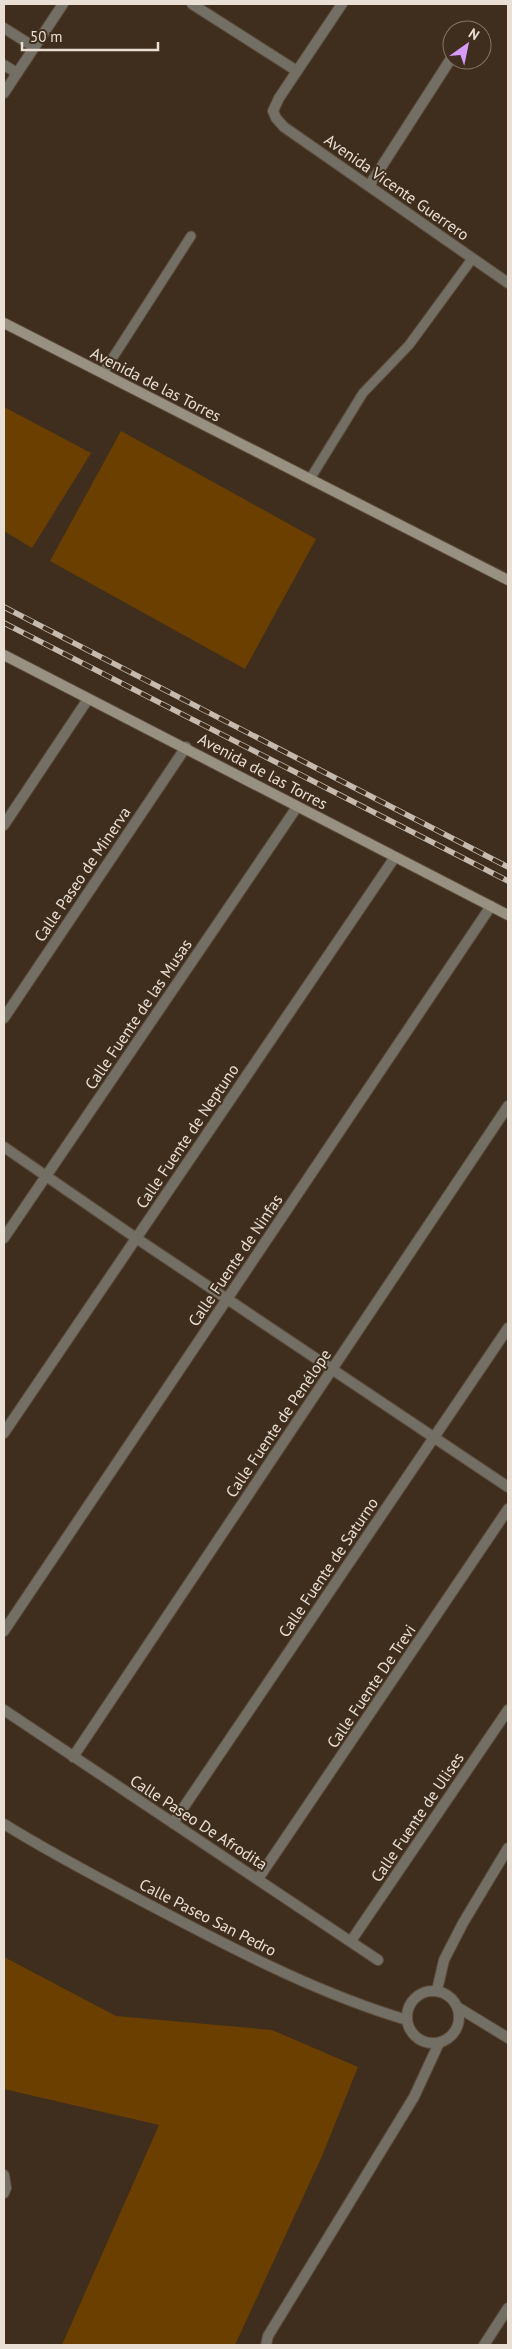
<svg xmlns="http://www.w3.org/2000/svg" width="512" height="2349" font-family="'PT Sans',sans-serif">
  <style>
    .green { fill: #6b3f00 }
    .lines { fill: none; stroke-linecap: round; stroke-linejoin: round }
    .lane-casing { stroke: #5a4a3a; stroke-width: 11 }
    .street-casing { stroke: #5a4a3a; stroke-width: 12 }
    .secondary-casing { stroke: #5a4a3a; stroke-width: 12 }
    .lane { stroke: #736f64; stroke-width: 9 }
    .street { stroke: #736f64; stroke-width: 10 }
    .secondary { stroke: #989080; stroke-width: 10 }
    .rail-casing { stroke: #c6baae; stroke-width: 5.5 }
    .rail { stroke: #3f2e1d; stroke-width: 4; stroke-dasharray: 11; stroke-linecap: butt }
    .labels { text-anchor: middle; stroke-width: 4; stroke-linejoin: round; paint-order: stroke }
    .street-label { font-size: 16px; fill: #eadfd5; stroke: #3f2e1d }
  </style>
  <rect width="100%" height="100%" fill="#3f2e1d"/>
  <g class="green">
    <path d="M4,407l87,46 -59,95 -28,-17z"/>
    <path d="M121,431l195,108 -71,130 -195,-108z"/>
    <path d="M4,1957l112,59 156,14 86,37 -36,89 -87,189h-173l97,-220 -155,-36z"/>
  </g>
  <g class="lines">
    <g class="lane-casing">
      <g id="lane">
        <path d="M103,373l88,-137"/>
        <path d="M310,479l53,-86 46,-48 63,-86"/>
      </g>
    </g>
    <g class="street-casing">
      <g id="street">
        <path d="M192,4l105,67"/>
        <path d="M342,4l-63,94 -6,13 3,7 8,9 224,156"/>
        <path d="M4,28l30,19"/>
        <path d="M4,65l13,8"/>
        <path d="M4,93l59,-89"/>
        <path d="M369,186l83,-129"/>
        <path d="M4,825l84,-126"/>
        <path d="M4,1018l182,-271"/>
        <path d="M4,1147l132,91 372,249"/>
        <path d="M4,1238l293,-431"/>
        <path d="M4,1433l391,-576"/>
        <path d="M4,1631l487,-725"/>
        <path d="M4,1710l374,250"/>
        <path d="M73,1757l435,-651"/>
        <path d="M173,1823l335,-495"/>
        <path d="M4,1824c53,33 108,61 163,90 78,41 156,81 240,106"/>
        <path d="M258,1879l250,-370"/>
        <path d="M351,1941l157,-231"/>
        <path d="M437,1990l7,-30 19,-37 45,-75"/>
        <circle cx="433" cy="2017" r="26"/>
        <path d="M459,2008l49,30"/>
        <path d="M4,2175l2,13 -2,5"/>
        <path d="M266,2345l2,-9 146,-239 25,-54"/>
        <path d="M484,2345l24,-37"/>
      </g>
    </g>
    <g class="secondary-casing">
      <g id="secondary">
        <path d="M4,323l504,257"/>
        <path d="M4,655l504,260"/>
      </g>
    </g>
    <use href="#lane" class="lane"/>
    <use href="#street" class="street"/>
    <use href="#secondary" class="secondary"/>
    <g class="rail-casing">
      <g id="rail">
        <path d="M4,607l504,260"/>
        <path d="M4,623l504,258"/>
      </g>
    </g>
    <use href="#rail" class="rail"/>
  </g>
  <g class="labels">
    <g class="street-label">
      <text transform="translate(397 187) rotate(35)" y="6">Avenida Vicente Guerrero</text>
      <text transform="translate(156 384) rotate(27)" y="6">Avenida de las Torres</text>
      <text transform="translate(263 771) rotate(28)" y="6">Avenida de las Torres</text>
      <text transform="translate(82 874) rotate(-56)" y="6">Calle Paseo de Minerva</text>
      <text transform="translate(138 1014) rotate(-56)" y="6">Calle Fuente de las Musas</text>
      <text transform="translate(187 1136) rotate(-56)" y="6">Calle Fuente de Neptuno</text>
      <text transform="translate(235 1260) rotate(-56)" y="6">Calle Fuente de Ninfas</text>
      <text transform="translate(278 1423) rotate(-56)" y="6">Calle Fuente de Penélope</text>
      <text transform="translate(328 1567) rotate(-56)" y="6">Calle Fuente de Saturno</text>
      <text transform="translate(371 1686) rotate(-56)" y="6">Calle Fuente De Trevi</text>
      <text transform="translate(417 1817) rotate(-56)" y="6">Calle Fuente de Ulises</text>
      <text transform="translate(199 1822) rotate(33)" y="6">Calle Paseo De Afrodita</text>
      <text transform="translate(208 1917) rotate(27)" y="6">Calle Paseo San Pedro</text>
    </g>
  </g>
  <rect width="512" height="2349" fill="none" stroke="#eadfd5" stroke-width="10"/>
  <g transform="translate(467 45) rotate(33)"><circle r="24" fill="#3f2e1d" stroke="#837567"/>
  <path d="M0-4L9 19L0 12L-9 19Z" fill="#d69bf9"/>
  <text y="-8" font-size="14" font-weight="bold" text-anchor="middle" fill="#eadfd5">N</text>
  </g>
  <path d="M22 42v8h136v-8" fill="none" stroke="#eadfd5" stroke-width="2.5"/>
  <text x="30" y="42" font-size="15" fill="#eadfd5" stroke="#3f2e1d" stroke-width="4" paint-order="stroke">50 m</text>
</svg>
